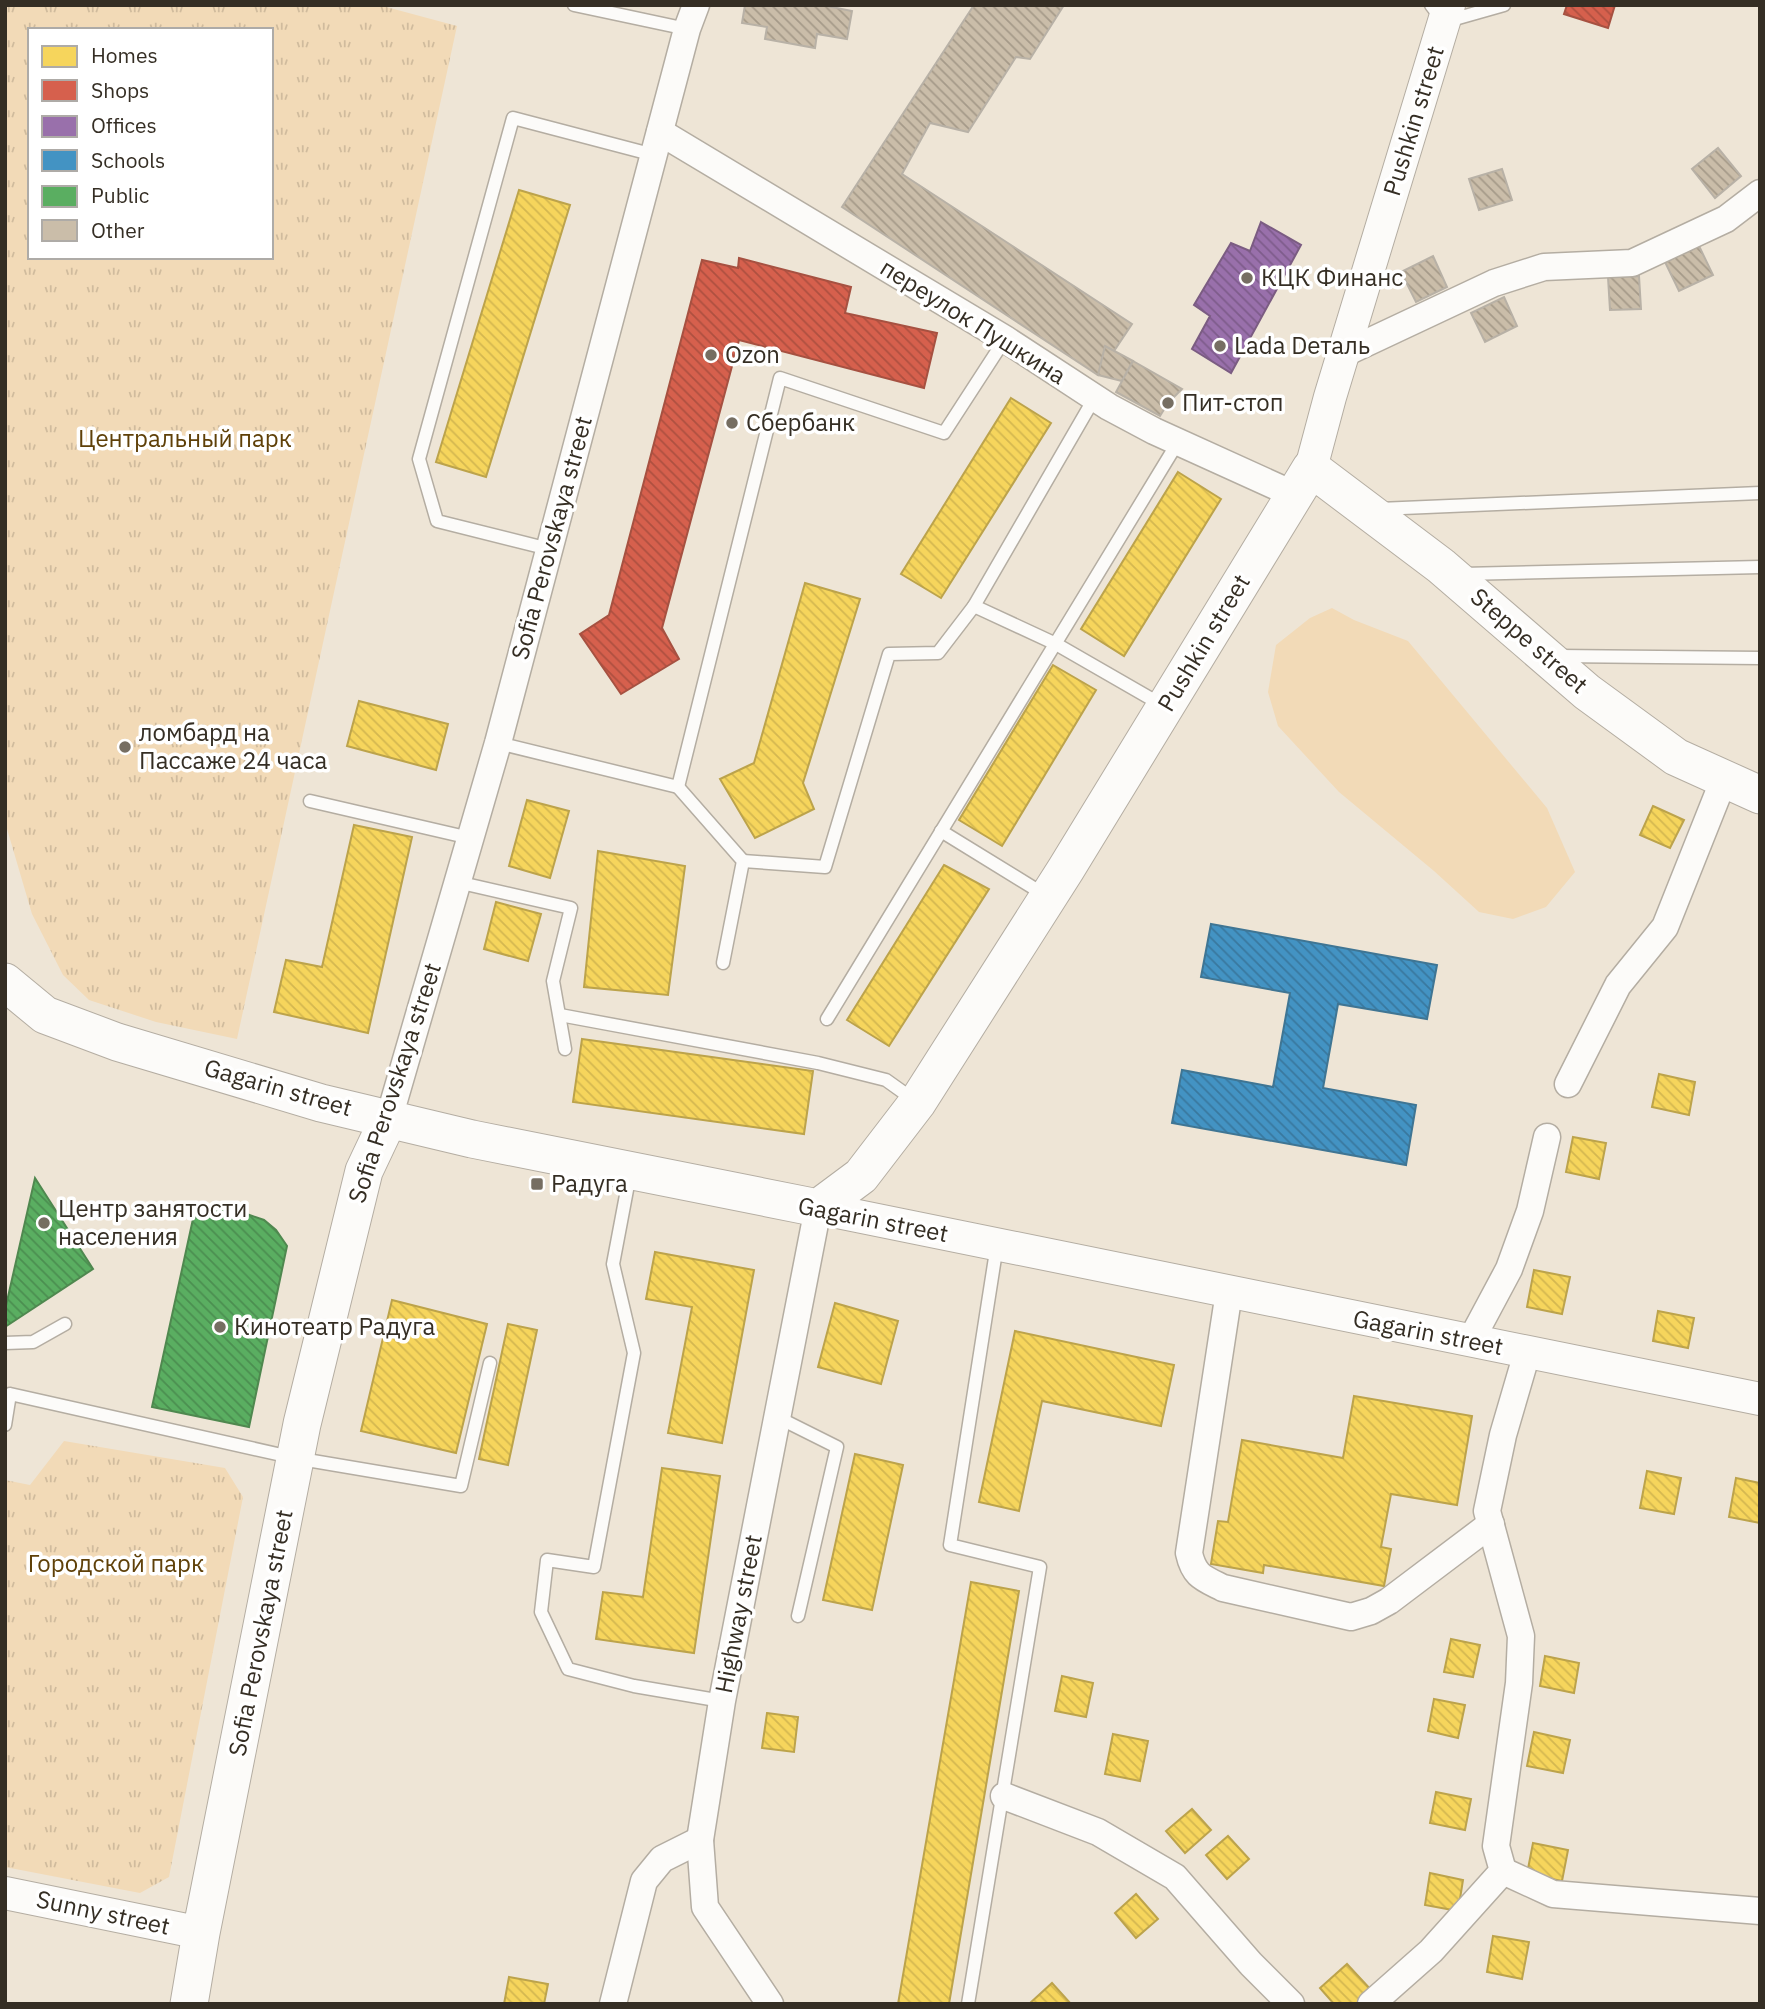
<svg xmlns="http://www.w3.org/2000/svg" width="1765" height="2009" font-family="'IBM Plex Sans',sans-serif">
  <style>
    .grass { fill: #f2dab7 }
    .park { fill: url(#park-tufts); fill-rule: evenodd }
    .homes { fill: url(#homes-back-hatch); stroke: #bca34b; stroke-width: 2 }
    .shops { fill: url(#shops-back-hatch); stroke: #a65141; stroke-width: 2 }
    .offices { fill: url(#offices-back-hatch); stroke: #7b5c82; stroke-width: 2 }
    .schools { fill: url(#schools-back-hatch); stroke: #3f7593; stroke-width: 2 }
    .public { fill: url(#public-back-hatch); stroke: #4f884f; stroke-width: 2 }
    .building { fill: url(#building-back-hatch); stroke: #b8b1a6; stroke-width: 2 }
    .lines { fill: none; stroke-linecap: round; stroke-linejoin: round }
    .service-casing { stroke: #b4ada2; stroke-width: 15 }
    .minor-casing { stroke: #b4ada2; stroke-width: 29 }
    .tertiary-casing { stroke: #b4ada2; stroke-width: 34 }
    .secondary-casing { stroke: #b4ada2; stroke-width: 39 }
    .service { stroke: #fcfbf9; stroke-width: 12 }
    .minor { stroke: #fcfbf9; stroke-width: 26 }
    .tertiary { stroke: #fcfbf9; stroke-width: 32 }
    .secondary { stroke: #fcfbf9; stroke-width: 37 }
    .poi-dot { fill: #766e62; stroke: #fff; stroke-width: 2.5 }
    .labels { text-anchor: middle; stroke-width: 7; stroke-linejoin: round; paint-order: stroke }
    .street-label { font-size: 24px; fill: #352e24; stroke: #fff }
    .poi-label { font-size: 24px; fill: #352e24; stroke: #fff; text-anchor: start }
    .park-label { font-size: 24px; fill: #5f4008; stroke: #fff }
  </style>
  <defs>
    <pattern id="park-tufts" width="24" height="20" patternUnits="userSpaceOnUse" patternTransform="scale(1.75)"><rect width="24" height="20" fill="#f2dab7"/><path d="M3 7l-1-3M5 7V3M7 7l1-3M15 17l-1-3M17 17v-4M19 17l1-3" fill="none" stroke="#d0bb9d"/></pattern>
    <pattern id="homes-back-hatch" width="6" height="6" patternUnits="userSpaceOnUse" patternTransform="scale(1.75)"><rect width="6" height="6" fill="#f6d55c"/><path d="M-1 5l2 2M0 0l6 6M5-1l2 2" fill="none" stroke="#d4b750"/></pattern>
    <pattern id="shops-back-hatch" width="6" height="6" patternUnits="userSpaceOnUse" patternTransform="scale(1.75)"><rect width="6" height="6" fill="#d6604d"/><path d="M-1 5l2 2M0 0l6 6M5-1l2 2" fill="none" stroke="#ae5040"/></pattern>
    <pattern id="offices-back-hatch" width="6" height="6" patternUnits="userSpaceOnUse" patternTransform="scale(1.75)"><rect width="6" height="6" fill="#9970ab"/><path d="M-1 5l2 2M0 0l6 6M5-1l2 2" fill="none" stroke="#7e5c8b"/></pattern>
    <pattern id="schools-back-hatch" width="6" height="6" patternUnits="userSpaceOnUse" patternTransform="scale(1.75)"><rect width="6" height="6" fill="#4393c3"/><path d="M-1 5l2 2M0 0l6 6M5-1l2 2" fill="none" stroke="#39789e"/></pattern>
    <pattern id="public-back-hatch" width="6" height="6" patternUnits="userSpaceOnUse" patternTransform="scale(1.75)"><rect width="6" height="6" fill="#5aae61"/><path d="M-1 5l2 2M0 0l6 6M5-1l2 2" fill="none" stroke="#4b8e50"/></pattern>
    <pattern id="building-back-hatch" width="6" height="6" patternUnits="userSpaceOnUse" patternTransform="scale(1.75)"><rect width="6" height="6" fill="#cabda9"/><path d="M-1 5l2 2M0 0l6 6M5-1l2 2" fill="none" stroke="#a59a89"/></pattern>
  </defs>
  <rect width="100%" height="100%" fill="#eee5d6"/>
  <path class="grass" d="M1332,608l22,12 54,21 139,167 28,64 -29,35 -33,12 -34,-7 -45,-41 -95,-79 -61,-66 -10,-34 8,-47 34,-27z"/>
  <g class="park">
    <path d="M5,5h374l78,21 -220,1013 -81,-17 -67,-22 -26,-25 -31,-61 -27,-92zM30,30h241v227h-241z"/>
    <path d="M64,1441l161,27 18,29 -74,380 -29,16 -135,-26v-387l25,5z"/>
  </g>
  <g class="homes">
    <path d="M519,190l51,15 -84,272 -50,-15z"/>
    <path d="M1011,398l40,25 -110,175 -40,-24z"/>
    <path d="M1178,472l43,27 -97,157 -43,-27z"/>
    <path d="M805,583l55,16 -57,184 11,26 -59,29 -35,-59 34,-16z"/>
    <path d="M1053,665l43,25 -94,156 -43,-26z"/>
    <path d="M359,701l89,23 -12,46 -89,-24z"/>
    <path d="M527,800l42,11 -19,67 -41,-12z"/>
    <path d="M1653,806l31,14 -14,28 -30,-13z"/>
    <path d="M354,825l58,12 -44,196 -94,-21 12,-52 36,7z"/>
    <path d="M598,851l87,15 -17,129 -84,-8z"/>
    <path d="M944,865l45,24 -100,157 -42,-26z"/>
    <path d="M496,902l45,12 -13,47 -44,-12z"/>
    <path d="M582,1039l231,32 -9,63 -231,-32z"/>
    <path d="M1659,1074l36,8 -6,33 -37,-8z"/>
    <path d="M1573,1137l33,6 -7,36 -33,-7z"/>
    <path d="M655,1252l99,18 -32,173 -54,-10 24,-126 -46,-8z"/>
    <path d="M1534,1270l36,7 -8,37 -35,-7z"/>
    <path d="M392,1300l95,24 -31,129 -95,-22z"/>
    <path d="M835,1303l63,18 -17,63 -63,-17z"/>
    <path d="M1658,1311l36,7 -6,30 -35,-7z"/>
    <path d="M508,1324l29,6 -29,135 -29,-6z"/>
    <path d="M1015,1331l159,34 -13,61 -119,-25 -23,110 -40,-9z"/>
    <path d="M1354,1396l118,20 -15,89 -66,-11 -10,53 10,2 -7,37 -120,-21 -1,8 -52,-9 7,-43 10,1 14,-82 101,18z"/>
    <path d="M855,1454l48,11 -31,145 -49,-10z"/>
    <path d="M662,1468l58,8 -26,177 -98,-14 7,-47 40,5z"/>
    <path d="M1647,1471l34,7 -7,36 -34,-6z"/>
    <path d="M1736,1478l24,5v40l-31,-6z"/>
    <path d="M971,1582l48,9 -70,413h-51z"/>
    <path d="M1451,1639l29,6 -7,32 -29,-5z"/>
    <path d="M1545,1656l34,7 -5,30 -34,-7z"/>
    <path d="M1062,1676l31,7 -7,34 -31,-6z"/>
    <path d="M1434,1699l31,6 -7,33 -30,-7z"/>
    <path d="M767,1713l31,4 -4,35 -32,-4z"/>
    <path d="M1534,1732l36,8 -7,33 -36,-7z"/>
    <path d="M1113,1734l35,7 -8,40 -35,-7z"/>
    <path d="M1436,1792l35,7 -6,31 -35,-7z"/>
    <path d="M1192,1809l19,21 -26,23 -19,-22z"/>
    <path d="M1228,1836l21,23 -22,20 -21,-24z"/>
    <path d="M1533,1843l35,7 -6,31 -35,-7z"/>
    <path d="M1430,1873l33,7 -5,31 -33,-6z"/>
    <path d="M1136,1894l22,25 -22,19 -21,-25z"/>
    <path d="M1493,1936l36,6 -7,37 -35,-7z"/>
    <path d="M1347,1964l25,27 -15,13h-23l-14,-16z"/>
    <path d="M509,1977l39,7 -4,20h-40z"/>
    <path d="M1052,1983l19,21h-42z"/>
  </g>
  <g class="shops">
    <path d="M1567,5h48l-7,23 -44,-14z"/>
    <path d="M739,258l112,29 -6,26 92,20 -13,55 -185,-48 -77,288 17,31 -58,35 -41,-60 29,-19 93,-355 36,8z"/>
  </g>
  <path class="offices" d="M1261,222l40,23 -70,128 -39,-24 18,-33 -16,-11 37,-62 19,8z"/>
  <path class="schools" d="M1211,924l226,41 -10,54 -89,-15 -15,84 93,17 -10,60 -234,-42 10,-53 91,17 17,-94 -89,-16z"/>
  <g class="public">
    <path d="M35,1178l58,91 -88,58v-17z"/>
    <path d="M223,1211l21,2 20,7 12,10 11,16 -38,181 -97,-20 41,-188 14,-7z"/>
  </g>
  <g class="building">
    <path d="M745,5h77l30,6 -5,28 -30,-5 -2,14 -50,-9 2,-12 -25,-4z"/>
    <path d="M974,5h90l-34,54 -14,-2 -48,75 -38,-9 -28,51 230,150 -34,51 -256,-168z"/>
    <path d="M1718,148l23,28 -26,22 -23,-29z"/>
    <path d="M1502,169l10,31 -33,10 -10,-31z"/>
    <path d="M1699,246l14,29 -34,16 -14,-29z"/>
    <path d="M1433,256l14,31 -31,15 -15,-30z"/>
    <path d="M1639,276l2,33 -31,1 -2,-33z"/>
    <path d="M1504,297l13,29 -32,16 -14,-29z"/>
    <path d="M1105,346l28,15 -11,20 -24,-6z"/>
    <path d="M1133,361l49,28 -14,14 -8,13 -44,-24z"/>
  </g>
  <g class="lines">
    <g class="service-casing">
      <g id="service">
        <path d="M574,5l113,24"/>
        <path d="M1431,5l13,17 60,-17"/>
        <path d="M1379,509l381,-16"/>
        <path d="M549,549l-112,-28 -18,-62 94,-341 141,37"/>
        <path d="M1463,574l297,-7"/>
        <path d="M974,606l121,-209"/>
        <path d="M1557,656l203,2"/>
        <path d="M498,743l180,44 102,-409 164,55 61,-94"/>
        <path d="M678,787l65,74 -20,102"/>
        <path d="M310,801l160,37"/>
        <path d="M941,831l104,64"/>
        <path d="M743,861l82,6 64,-213 49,-1 36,-47 82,38 106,61"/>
        <path d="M457,882l114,26 -18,73 12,68"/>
        <path d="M560,1015l258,48 68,17 28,20"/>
        <path d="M827,1019l351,-577"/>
        <path d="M630,1174l-17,90 21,89 -40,214 -47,-7 -6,52 27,57 66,17 88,15"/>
        <path d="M5,1343l28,-1 32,-18"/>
        <path d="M777,1417l60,30 -39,169"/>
        <path d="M5,1425l5,-31 285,64 166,28 29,-123"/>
        <path d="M968,2004l72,-437 -90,-22 47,-300"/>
      </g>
    </g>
    <g class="minor-casing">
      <g id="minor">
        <path d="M660,132l345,207 104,68 45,24 141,64"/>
        <path d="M1343,354l151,-71 50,-16 88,-4 94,-44 34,-26"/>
        <path d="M1568,1084l50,-99 47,-58 59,-148"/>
        <path d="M389,1118l109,-375 189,-714 9,-24"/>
        <path d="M1229,1292l-40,261c5,23 14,25 34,35l128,29 20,-6 18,-10 102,-77"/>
        <path d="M1470,1342l39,-73 21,-58 17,-74"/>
        <path d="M1004,1796l94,36 77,45 76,87 40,40"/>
        <path d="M1503,1871l50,23 207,17"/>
        <path d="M613,2004l31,-123 18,-22 38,-19"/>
        <path d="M770,2004l-65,-97 -5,-67 22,-139 96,-493"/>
        <path d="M1371,2004l60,-53 72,-80 -7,-25 23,-163 2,-47 -34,-125 16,-76 24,-82"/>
      </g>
    </g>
    <g class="tertiary-casing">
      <g id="tertiary">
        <path d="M1311,468l19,-71 119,-392"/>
        <path d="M818,1208l942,191"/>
        <path d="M5,1893l196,40"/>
      </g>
    </g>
    <g class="secondary-casing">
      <g id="secondary">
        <path d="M5,982l40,33 72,27 204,61 151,36 346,69 43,-32 56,-73 149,-234 245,-401 130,98 146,126 89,65 84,38"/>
        <path d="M189,2004l12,-71 101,-509 62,-253 25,-53"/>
      </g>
    </g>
    <use href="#service" class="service"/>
    <use href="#minor" class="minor"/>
    <use href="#tertiary" class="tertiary"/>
    <use href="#secondary" class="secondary"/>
  </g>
  <g class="poi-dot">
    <circle cx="1247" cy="278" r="7"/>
    <circle cx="1220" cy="346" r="7"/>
    <circle cx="711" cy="355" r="7"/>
    <circle cx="1168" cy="403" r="7"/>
    <circle cx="732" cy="423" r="7"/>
    <circle cx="125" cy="747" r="7"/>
    <rect x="530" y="1177" width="14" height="14" rx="3.5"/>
    <circle cx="44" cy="1223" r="7"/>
    <circle cx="220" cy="1327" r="7"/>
  </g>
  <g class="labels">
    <g class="street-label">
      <text transform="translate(1414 121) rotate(-73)" y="8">Pushkin street</text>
      <text transform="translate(973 322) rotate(32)" y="8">переулок Пушкина</text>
      <text transform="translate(552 538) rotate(-75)" y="8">Sofia Perovskaya street</text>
      <text transform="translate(1529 641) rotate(41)" y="8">Steppe street</text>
      <text transform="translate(1204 643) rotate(-59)" y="8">Pushkin street</text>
      <text transform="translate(395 1083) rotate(-72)" y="8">Sofia Perovskaya street</text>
      <text transform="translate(278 1088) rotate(16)" y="8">Gagarin street</text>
      <text transform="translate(873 1220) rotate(11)" y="8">Gagarin street</text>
      <text transform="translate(1428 1333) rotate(11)" y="8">Gagarin street</text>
      <text transform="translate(739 1614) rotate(-79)" y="8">Highway street</text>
      <text transform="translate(261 1633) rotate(-79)" y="8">Sofia Perovskaya street</text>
      <text transform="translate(103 1913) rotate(12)" y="8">Sunny street</text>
    </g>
    <g class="poi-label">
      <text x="1261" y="286">КЦК Финанс</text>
      <text x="1234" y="354">Lada Dеталь</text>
      <text x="725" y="363">Ozon</text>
      <text x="1182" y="411">Пит-стоп</text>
      <text x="746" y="431">Сбербанк</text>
      <text x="139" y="741">ломбард на<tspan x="139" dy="28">Пассаже 24 часа</tspan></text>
      <text x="551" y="1192">Радуга</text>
      <text x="58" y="1217">Центр занятости<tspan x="58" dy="28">населения</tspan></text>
      <text x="234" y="1335">Кинотеатр Радуга</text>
    </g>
    <g class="park-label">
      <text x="185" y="447">Центральный парк</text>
      <text x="116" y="1572">Городской парк</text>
    </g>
  </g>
  <rect width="1765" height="2009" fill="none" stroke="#352e24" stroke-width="14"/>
  <rect x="28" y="28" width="245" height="231" fill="#ffffff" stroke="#aeaba7" stroke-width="2"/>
  <rect x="42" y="46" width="35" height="21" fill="#f6d55c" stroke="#aeaba7" stroke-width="2"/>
  <text x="91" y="63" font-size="21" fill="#352e24">Homes</text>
  <rect x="42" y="80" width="35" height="21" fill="#d6604d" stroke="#aeaba7" stroke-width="2"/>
  <text x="91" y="98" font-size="21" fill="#352e24">Shops</text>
  <rect x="42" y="116" width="35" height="21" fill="#9970ab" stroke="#aeaba7" stroke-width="2"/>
  <text x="91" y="133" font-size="21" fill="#352e24">Offices</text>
  <rect x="42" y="150" width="35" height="21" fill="#4393c3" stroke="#aeaba7" stroke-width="2"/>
  <text x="91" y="168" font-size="21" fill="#352e24">Schools</text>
  <rect x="42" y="186" width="35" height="21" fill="#5aae61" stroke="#aeaba7" stroke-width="2"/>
  <text x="91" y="203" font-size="21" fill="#352e24">Public</text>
  <rect x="42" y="220" width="35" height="21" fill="#cabda9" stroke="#aeaba7" stroke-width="2"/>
  <text x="91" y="238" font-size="21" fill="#352e24">Other</text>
</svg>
